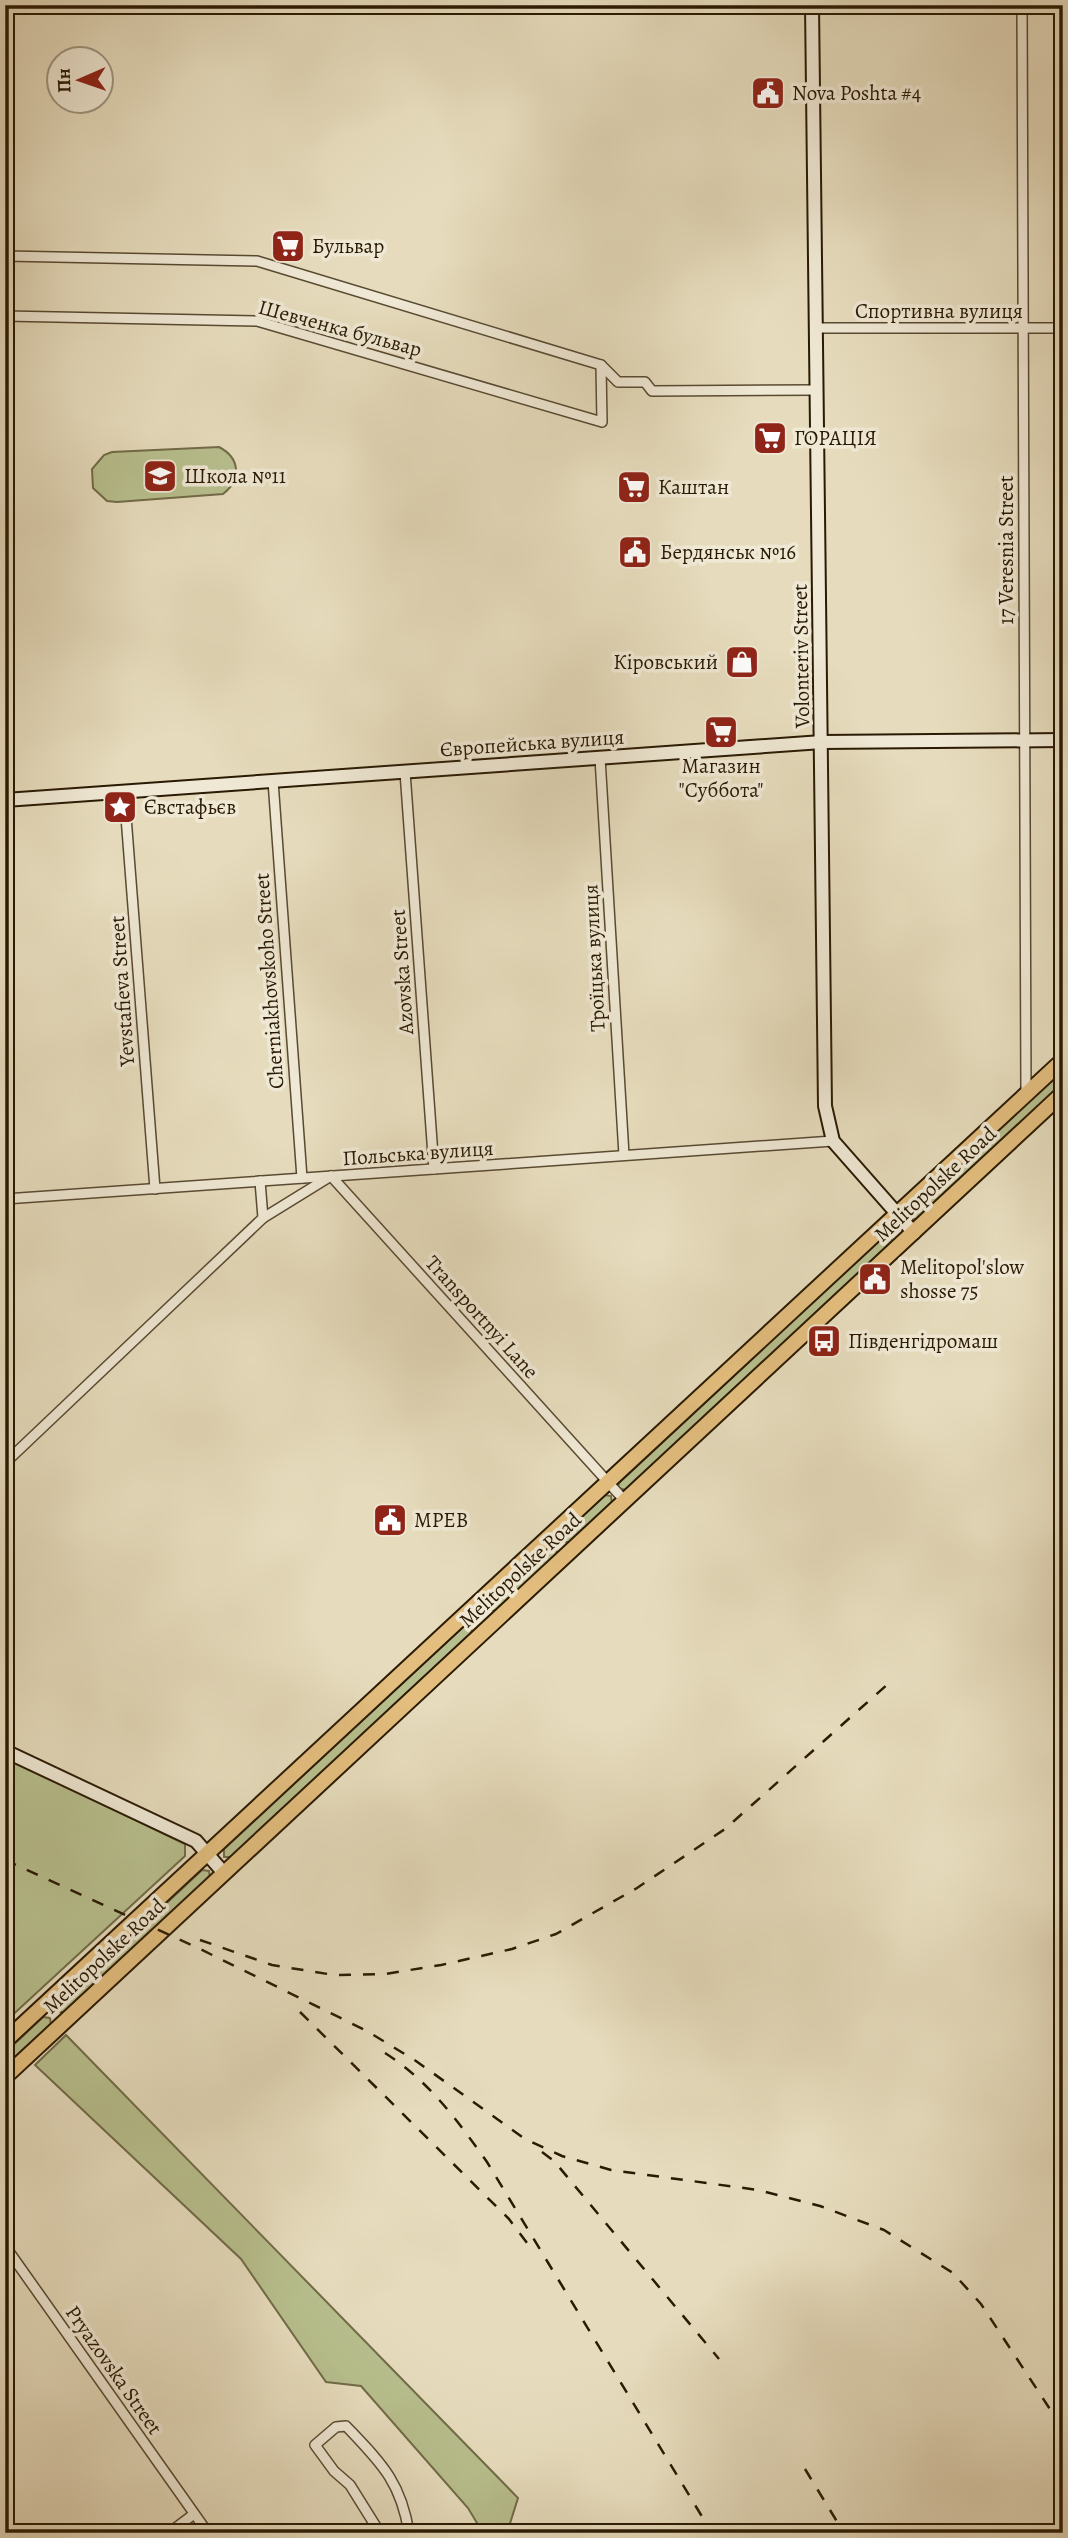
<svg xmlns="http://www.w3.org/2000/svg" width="1068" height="2538" font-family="Alegreya,serif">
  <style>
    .green { fill: #b8bf8e; stroke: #716c48; stroke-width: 2 }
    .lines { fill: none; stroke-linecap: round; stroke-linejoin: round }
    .street-casing { stroke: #594a32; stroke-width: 12 }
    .secondary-casing { stroke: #2a1a03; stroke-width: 16 }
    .primary-casing { stroke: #2a1a03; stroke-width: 18 }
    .street { stroke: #efe8d4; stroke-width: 9 }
    .secondary { stroke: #efe8d4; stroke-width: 12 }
    .primary { stroke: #e3be7e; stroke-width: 14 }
    .rail { stroke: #2a1a03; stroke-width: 2.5; stroke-dasharray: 12 12; stroke-linecap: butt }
    .labels { text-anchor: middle; stroke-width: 7; stroke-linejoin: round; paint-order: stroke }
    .poi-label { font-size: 21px; fill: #2a1a03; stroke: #efe8d4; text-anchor: start }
    .street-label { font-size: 21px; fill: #2a1a03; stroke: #efe8d4 }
  </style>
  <rect width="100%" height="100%" fill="#e6dcbd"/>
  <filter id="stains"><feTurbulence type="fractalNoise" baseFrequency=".00286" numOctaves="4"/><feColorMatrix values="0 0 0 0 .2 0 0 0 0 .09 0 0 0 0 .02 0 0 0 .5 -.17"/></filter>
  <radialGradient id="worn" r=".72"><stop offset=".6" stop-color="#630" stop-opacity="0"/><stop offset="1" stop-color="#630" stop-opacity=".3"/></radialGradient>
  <g class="green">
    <path d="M219,447c21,11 23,32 4,47l-106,8 -10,-1 -14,-13 -1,-19 12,-14 8,-3z"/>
    <path d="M1063,1069v15l-146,135h-7v-7z"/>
    <path d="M884,1236l7,1 1,7 -266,246 -8,-2 1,-5z"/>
    <path d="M605,1495l6,1 1,8 -42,38h-6l-1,-8z"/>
    <path d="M550,1547l6,1 1,7 -60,55h-7v-7z"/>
    <path d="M464,1626l7,1 1,7 -241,223h-7v-8z"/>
    <path d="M5,1757l180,87v12l-180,166z"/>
    <path d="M202,1870l7,1 1,7 -144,134h-7v-8z"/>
    <path d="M43,2017l7,1 1,7 -46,43v-15z"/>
    <path d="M66,2035l452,463 -11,35h-24l-15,-25 -107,-122 -35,-4 -85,-123 -206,-194z"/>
  </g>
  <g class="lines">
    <g class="street-casing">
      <g id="street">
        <path d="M1022,5l4,1089"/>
        <path d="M5,256l252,5 344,104 17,17h27l7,9 165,-1"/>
        <path d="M5,316l252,5 345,101 -1,-57"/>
        <path d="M816,328h247"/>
        <path d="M600,758l24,397"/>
        <path d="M405,772l29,397"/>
        <path d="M273,781l29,397"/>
        <path d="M124,791l31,398"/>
        <path d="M5,1199l828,-58"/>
        <path d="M263,1218l68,-42 294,325"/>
        <path d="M5,1463l258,-245 -3,-37"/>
        <path d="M5,2246l203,287"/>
        <path d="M169,2533l25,-19"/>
        <path d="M380,2533l-30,-48 -16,-14 -19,-26 21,-18 10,-1c34,36 55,55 63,107"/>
      </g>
    </g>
    <g class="secondary-casing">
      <g id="secondary">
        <path d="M812,5l13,1101 8,35 81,92"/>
        <path d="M5,800l817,-58 241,-2"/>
        <path d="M5,1751l191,90 27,31"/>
      </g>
    </g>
    <g class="primary-casing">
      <g id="primary">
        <path d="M5,2041l1058,-981"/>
        <path d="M5,2077l1058,-984"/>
      </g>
    </g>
    <use href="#street" class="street"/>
    <use href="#secondary" class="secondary"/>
    <use href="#primary" class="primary"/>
    <g class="rail">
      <path d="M5,1860l193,88 169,83 49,30 109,78 37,17 49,14 147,20 62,16 64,24 69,43 28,31 82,125"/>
      <path d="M200,1940l72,25 62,10 51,-1 56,-9 71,-16 44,-15 81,-46 88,-59 164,-146"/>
      <path d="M300,2012l209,207 18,24"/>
      <path d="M385,2053c44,28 72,67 102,109l225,371"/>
      <path d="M542,2152l12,9 165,198"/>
      <path d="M805,2469l39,64"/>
    </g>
  </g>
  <defs>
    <g id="civic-square" transform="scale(1.75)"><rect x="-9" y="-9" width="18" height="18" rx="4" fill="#8f2418" stroke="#efe8d4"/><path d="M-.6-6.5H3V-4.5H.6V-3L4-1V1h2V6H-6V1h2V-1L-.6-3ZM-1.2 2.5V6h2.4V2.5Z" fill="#fff"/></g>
    <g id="supermarket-square" transform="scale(1.75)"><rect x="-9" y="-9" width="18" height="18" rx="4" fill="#8f2418" stroke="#efe8d4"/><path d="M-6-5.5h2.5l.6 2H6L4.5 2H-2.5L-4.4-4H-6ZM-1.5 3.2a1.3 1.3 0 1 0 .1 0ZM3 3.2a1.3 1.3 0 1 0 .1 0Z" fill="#fff"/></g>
    <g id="school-square" transform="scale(1.75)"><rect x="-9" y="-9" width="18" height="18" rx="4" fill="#8f2418" stroke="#efe8d4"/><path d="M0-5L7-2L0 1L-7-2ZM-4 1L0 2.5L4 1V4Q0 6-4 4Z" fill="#fff"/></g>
    <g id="shop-square" transform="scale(1.75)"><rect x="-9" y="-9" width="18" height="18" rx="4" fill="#8f2418" stroke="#efe8d4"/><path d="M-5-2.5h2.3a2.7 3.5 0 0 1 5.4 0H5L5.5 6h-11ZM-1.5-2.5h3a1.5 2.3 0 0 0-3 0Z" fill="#fff"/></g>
    <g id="sight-square" transform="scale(1.75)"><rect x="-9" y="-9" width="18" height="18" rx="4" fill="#8f2418" stroke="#efe8d4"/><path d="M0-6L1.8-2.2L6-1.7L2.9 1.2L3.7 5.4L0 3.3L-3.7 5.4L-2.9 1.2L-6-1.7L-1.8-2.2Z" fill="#fff"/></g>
    <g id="bus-square" transform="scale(1.75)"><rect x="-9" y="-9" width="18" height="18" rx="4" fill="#8f2418" stroke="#efe8d4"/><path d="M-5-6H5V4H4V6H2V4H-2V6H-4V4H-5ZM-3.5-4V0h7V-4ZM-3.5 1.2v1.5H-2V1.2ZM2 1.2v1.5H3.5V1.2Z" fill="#fff"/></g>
  </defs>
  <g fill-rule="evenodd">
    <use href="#civic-square" x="768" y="93"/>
    <use href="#supermarket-square" x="288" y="246"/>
    <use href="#supermarket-square" x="770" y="438"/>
    <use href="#school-square" x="160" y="476"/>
    <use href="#supermarket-square" x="634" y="487"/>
    <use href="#civic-square" x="635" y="552"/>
    <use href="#shop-square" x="742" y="662"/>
    <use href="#supermarket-square" x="721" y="732"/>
    <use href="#sight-square" x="120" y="807"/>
    <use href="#civic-square" x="875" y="1279"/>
    <use href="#bus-square" x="824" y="1341"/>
    <use href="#civic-square" x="390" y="1520"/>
  </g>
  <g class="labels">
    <g class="poi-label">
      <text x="792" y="100">Nova Poshta #4</text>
      <text x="312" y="253">Бульвар</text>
      <text x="794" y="445">ГОРАЦІЯ</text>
      <text x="184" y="483">Школа №11</text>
      <text x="658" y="494">Каштан</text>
      <text x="660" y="559">Бердянськ №16</text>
      <text x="718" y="669" text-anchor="end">Кіровський</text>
      <text x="721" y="773" text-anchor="middle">Магазин<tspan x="721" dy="24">"Суббота"</tspan></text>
      <text x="144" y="814">Євстафьєв</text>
      <text x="900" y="1274">Melitopol'slow<tspan x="900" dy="24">shosse 75</tspan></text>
      <text x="848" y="1348">Південгідромаш</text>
      <text x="414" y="1527">МРЕВ</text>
    </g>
    <g class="street-label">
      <text x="939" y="318">Спортивна вулиця</text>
      <text transform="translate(340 328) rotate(15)" y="7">Шевченка бульвар</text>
      <text transform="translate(1006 550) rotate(-90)" y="7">17 Veresnia Street</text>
      <text transform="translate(801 656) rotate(-91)" y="7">Volonteriv Street</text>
      <text transform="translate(532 743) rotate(-4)" y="7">Європейська вулиця</text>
      <text transform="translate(594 958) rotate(-93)" y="7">Троїцька вулиця</text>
      <text transform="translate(402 972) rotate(-94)" y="7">Azovska Street</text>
      <text transform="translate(269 981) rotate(-94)" y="7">Cherniakhovskoho Street</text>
      <text transform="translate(122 991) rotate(-94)" y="7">Yevstafieva Street</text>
      <text transform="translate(418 1153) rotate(-4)" y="7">Польська вулиця</text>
      <text transform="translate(935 1184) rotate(-43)" y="7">Melitopolske Road</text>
      <text transform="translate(482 1317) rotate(48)" y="7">Transportnyi Lane</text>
      <text transform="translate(520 1570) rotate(-43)" y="7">Melitopolske Road</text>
      <text transform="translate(104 1956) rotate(-43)" y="7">Melitopolske Road</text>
      <text transform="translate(114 2370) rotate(55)" y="7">Pryazovska Street</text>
    </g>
  </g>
  <rect width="1068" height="2538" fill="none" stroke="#e6dcbd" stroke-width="28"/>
  <rect x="7" y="7" width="1054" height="2524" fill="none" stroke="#2a1a03" stroke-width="3.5"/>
  <rect x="14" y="14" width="1040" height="2510" fill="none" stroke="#2a1a03" stroke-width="2"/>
  <g transform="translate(80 80) rotate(268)"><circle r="33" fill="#efe8d4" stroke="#a09680" stroke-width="2"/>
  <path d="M0-5L12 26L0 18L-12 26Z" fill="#8f2418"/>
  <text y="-10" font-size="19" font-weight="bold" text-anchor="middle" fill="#2a1a03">Пн</text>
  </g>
  <rect width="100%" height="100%" filter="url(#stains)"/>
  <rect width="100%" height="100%" fill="url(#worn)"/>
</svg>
